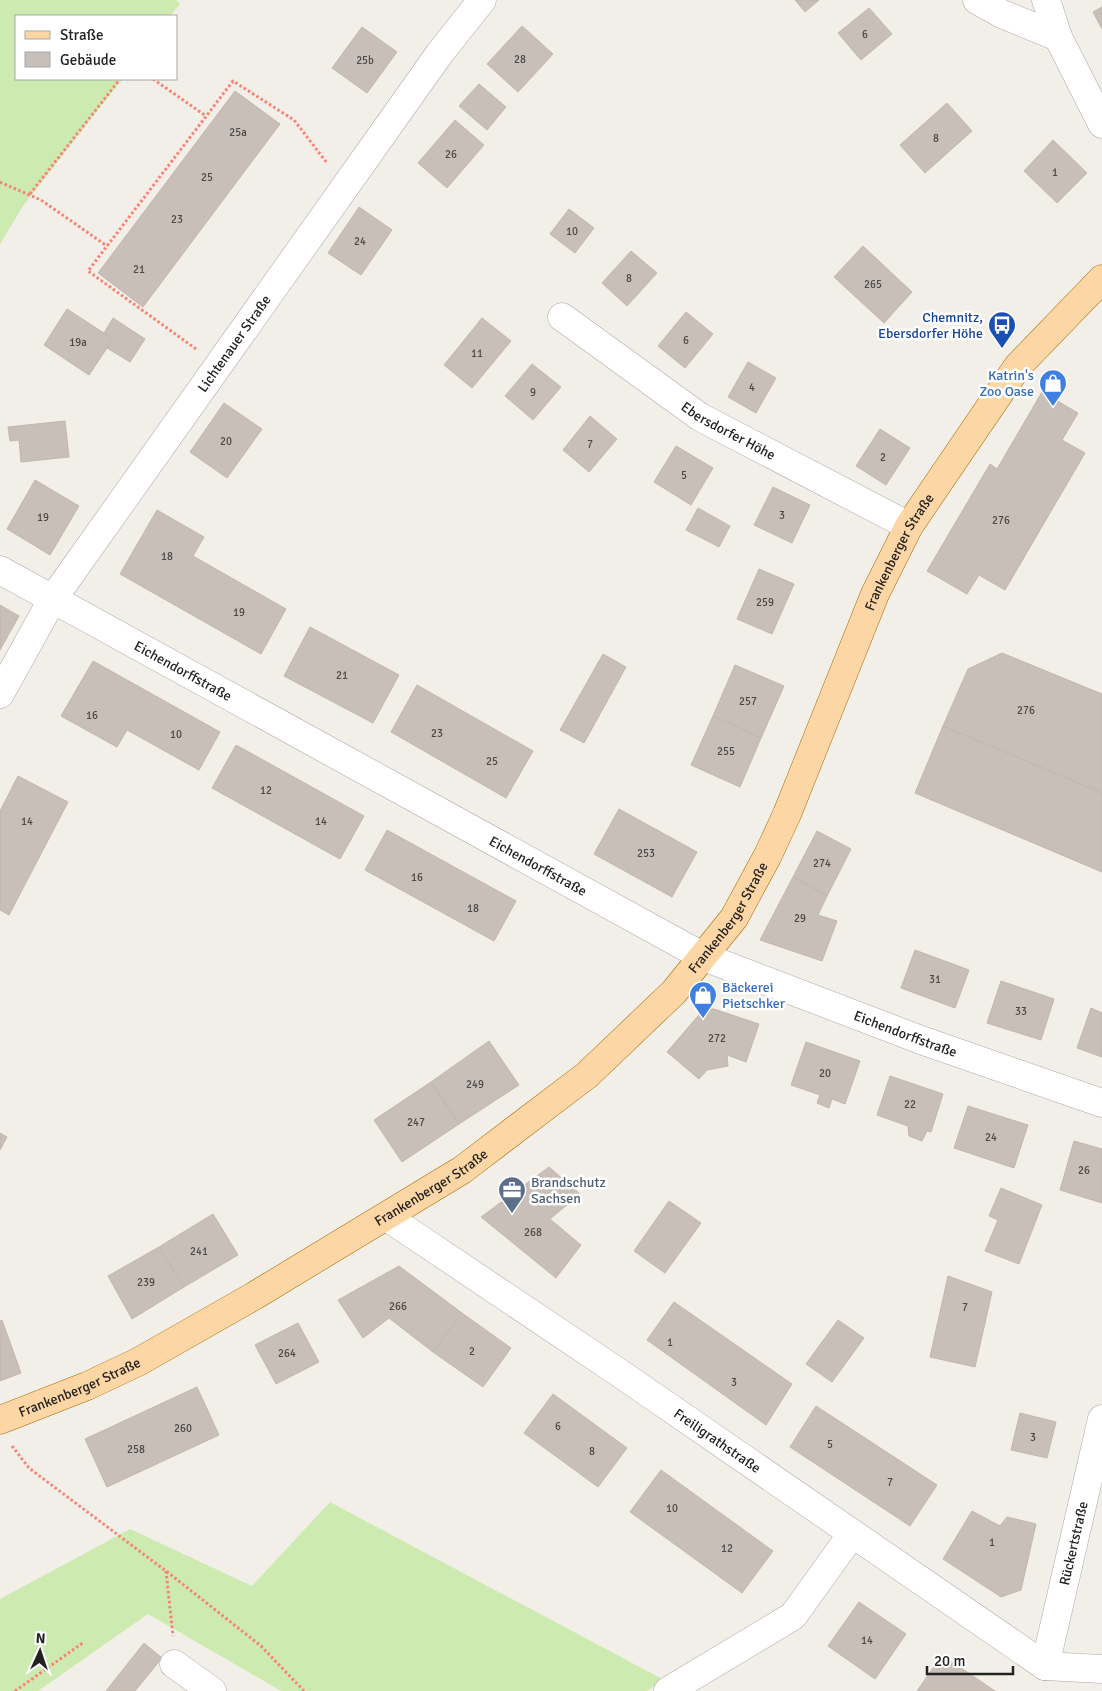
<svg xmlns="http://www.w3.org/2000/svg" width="1102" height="1691" font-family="Signika,sans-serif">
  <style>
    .grass { fill: #cdebb0 }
    .building { fill: #c7bfb8; stroke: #c4b6ab }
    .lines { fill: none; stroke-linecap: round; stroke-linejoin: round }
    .minor-casing { stroke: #a9a9a9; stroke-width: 29 }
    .major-casing { stroke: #a06b00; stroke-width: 29 }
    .path { stroke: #fa8072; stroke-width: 3; stroke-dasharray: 2.5 2.5; stroke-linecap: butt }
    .minor { stroke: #fff; stroke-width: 28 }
    .major { stroke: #fcd6a4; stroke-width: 28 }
    .labels { text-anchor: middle; stroke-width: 5; stroke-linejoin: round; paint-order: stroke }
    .number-label { font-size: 11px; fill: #4b4948 }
    .transit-label { font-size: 14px; fill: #164399; stroke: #fff; text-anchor: end }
    .street-label { font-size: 14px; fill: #222; stroke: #fff }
    .shop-label { font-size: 14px; fill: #366cbe; stroke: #fff; text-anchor: end }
    .service-label { font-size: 14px; fill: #4e5e75; stroke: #fff; text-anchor: start }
  </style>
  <rect width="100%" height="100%" fill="#f2efe9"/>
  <g class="grass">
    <path d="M0,0h176l4,4 -10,12h-154v63h106l-99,127 -23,38z"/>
    <path d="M330,1502l334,178 -17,11h-366l-133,-77 -110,77h-38v-92l130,-70 122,57z"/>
  </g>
  <g class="building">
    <path d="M795,0h24l-14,12z"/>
    <path d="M1102,7v22l-9,-17z"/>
    <path d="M869,8l23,26 -31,26 -23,-27z"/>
    <path d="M522,26l31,28 -35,38 -31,-28z"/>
    <path d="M362,27l35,25 -30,41 -35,-25z"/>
    <path d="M479,84l27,23 -19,23 -28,-24z"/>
    <path d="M235,91l45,33 -137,183 -45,-34z"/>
    <path d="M947,103l25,28 -47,42 -25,-28z"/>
    <path d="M455,120l29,25 -37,43 -29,-25z"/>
    <path d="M1053,140l34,33 -30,30 -33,-32z"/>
    <path d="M359,207l33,23 -31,45 -33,-22z"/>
    <path d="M569,209l25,19 -19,25 -25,-19z"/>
    <path d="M863,246l49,46 -28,31 -50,-46z"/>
    <path d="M631,251l26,22 -30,33 -25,-23z"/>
    <path d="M67,309l46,30 -24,36 -45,-30z"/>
    <path d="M686,312l27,22 -28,34 -27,-22z"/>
    <path d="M113,318l32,21 -15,23 -23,-14 6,-9 -9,-6z"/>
    <path d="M482,318l29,23 -39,47 -28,-23z"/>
    <path d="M748,362l28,16 -20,35 -28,-16z"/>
    <path d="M532,364l29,23 -28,33 -28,-24z"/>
    <path d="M1042,392l36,21 -16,27 23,13 -80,137 -26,-15 -12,19 -40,-23 63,-107 7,5z"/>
    <path d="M224,403l38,26 -35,49 -37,-26z"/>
    <path d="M590,416l27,23 -28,33 -26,-22z"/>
    <path d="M65,421l4,36 -48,5 -2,-22 -9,1 -2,-14z"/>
    <path d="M880,429l30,19 -24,37 -30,-19z"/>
    <path d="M676,446l37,22 -22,37 -37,-23z"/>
    <path d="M35,480l44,26 -29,49 -43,-26z"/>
    <path d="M773,487l37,18 -18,38 -38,-18z"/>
    <path d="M698,508l32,18 -11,21 -33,-17z"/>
    <path d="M157,510l47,27 -11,19 93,53 -25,45 -141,-80z"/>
    <path d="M759,569l35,15 -22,50 -35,-15z"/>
    <path d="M0,605l19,11 -19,34z"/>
    <path d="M310,627l89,48 -26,48 -89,-47z"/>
    <path d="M1002,653l100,41v99l-159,-67 25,-57z"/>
    <path d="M603,654l23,13 -42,76 -24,-13z"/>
    <path d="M93,661l127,71 -21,38 -72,-40 -10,17 -56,-31z"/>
    <path d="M735,665l49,21 -23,52 -48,-22z"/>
    <path d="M417,685l116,66 -27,47 -115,-66z"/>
    <path d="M713,716l48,22 -21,49 -49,-22z"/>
    <path d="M943,726l159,67v79l-187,-79z"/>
    <path d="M236,745l128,71 -24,43 -128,-71z"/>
    <path d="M18,776l50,26 -59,113 -9,-5v-99z"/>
    <path d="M619,809l78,43 -25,45 -78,-43z"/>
    <path d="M387,830l129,71 -22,40 -129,-71z"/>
    <path d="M817,831l34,18 -24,47 -34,-19z"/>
    <path d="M793,877l34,19 -9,19 19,6 -15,40 -62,-21z"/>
    <path d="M915,950l54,20 -14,38 -54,-20z"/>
    <path d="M1001,981l53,18 -13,41 -54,-17z"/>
    <path d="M1091,1008l11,5v44l-25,-9z"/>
    <path d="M704,1009h10l45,15 -13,38 -19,-7 1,11 -21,4 -8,9 -32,-27z"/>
    <path d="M489,1041l30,44 -60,39 -28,-42z"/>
    <path d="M806,1042l54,19 -15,43 -13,-5 -3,9 -12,-5 3,-8 -29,-10z"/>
    <path d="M890,1076l53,18 -12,38 -4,-1 -5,10 -13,-5 -1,-10 -31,-11z"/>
    <path d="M431,1082l28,42 -57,38 -28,-42z"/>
    <path d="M968,1106l60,19 -14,43 -60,-20z"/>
    <path d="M0,1133l7,4 -7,13z"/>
    <path d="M1074,1141l28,8v54l-42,-13z"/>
    <path d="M549,1167l31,27 -30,25 31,26 -25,33 -75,-61z"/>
    <path d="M1001,1188l41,17 -23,59 -34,-13 13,-31 -9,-4z"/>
    <path d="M669,1201l32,22 -36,50 -31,-22z"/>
    <path d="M213,1214l25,41 -54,32 -25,-40z"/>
    <path d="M159,1247l25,40 -52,32 -24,-43z"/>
    <path d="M399,1266l63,47 -29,39 -44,-34 -26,20 -25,-38z"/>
    <path d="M948,1276l44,16 -17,75 -45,-10z"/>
    <path d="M674,1302l118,82 -26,41 -119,-85z"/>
    <path d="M462,1313l49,35 -28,39 -50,-35z"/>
    <path d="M2,1320l19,53 -21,8v-60z"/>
    <path d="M838,1320l26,18 -32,44 -26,-18z"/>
    <path d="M298,1323l21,39 -43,22 -21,-39z"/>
    <path d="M197,1387l22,48 -112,52 -22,-48z"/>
    <path d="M553,1394l74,54 -29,39 -74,-54z"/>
    <path d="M816,1406l121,79 -27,41 -120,-79z"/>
    <path d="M1020,1413l36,9 -9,36 -36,-8z"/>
    <path d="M661,1470l112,81 -31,42 -112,-81z"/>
    <path d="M972,1511l28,15 7,-9 29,7 -15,66 -20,7 -58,-38z"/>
    <path d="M859,1602l47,32 -31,45 -47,-33z"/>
    <path d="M144,1643l18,15 -27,33h-29z"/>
    <path d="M942,1655l53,36h-78z"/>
  </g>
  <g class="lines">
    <g class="minor-casing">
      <g id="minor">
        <path d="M977,0l25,14 56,23"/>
        <path d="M1046,0l12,37 44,87"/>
        <path id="s1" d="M562,317l138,100 209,109"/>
        <path id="s2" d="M0,570l704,387 217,83 181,63"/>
        <path id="s3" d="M0,694l52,-94 388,-547 42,-53"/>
        <path id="s4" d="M387,1217l231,155 427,294"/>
        <path d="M174,1664l38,27"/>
        <path id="s5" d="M1045,1666l57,-247"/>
        <path d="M1045,1666l57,3"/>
        <path d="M668,1691l125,-75 59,-82"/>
      </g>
    </g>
    <g class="major-casing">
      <g id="major">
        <path id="s6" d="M0,1420l87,-34 51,-24 116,-66 208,-126 125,-95 87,-83 60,-74 34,-63 19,-41 88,-220 34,-68 109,-160 84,-87"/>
      </g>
    </g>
    <g class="path">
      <path d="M153,79l53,37"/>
      <path d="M0,182l41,18 66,46"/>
      <path d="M30,194l90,-115"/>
      <path d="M196,349l-108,-78 145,-190 61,39 33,43"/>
      <path d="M12,1446l17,22 137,103 95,75 43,45"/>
      <path d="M166,1571l7,65"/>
      <path d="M15,1691l69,-49"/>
    </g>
    <use href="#minor" class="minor"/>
    <use href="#major" class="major"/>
  </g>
  <defs>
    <g id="bus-pin" transform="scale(1.4375)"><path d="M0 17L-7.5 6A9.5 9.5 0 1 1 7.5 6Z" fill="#1a4fb4" stroke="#fff"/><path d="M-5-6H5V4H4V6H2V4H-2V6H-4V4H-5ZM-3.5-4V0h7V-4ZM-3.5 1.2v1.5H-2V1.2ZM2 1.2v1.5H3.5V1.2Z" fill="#fff"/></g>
    <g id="shop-pin" transform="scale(1.4375)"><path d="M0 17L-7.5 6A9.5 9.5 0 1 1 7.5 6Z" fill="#3f7fe0" stroke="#fff"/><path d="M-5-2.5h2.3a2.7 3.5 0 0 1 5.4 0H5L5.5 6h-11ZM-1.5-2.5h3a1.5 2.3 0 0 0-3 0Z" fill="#fff"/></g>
    <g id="office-pin" transform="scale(1.4375)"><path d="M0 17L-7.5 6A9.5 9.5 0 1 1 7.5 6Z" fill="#5c6f8a" stroke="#fff"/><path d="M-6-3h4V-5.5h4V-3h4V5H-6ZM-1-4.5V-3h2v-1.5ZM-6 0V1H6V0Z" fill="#fff"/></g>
  </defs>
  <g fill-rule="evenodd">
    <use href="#bus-pin" x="1002" y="325"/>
    <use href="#shop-pin" x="1053" y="383"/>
    <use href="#shop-pin" x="703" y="995"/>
    <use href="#office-pin" x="512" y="1190"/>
  </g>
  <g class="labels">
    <g class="number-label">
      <text x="865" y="38">6</text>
      <text x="520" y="63">28</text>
      <text x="365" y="64">25b</text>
      <text x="238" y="136">25a</text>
      <text x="936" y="142">8</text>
      <text x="451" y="158">26</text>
      <text x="1055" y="176">1</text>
      <text x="207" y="181">25</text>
      <text x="177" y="223">23</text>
      <text x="572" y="235">10</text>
      <text x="360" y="245">24</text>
      <text x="139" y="273">21</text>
      <text x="629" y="282">8</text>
      <text x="873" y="288">265</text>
      <text x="686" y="344">6</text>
      <text x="78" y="346">19a</text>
      <text x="477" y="357">11</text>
      <text x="752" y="391">4</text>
      <text x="533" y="396">9</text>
      <text x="226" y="445">20</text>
      <text x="590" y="448">7</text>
      <text x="883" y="461">2</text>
      <text x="684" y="479">5</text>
      <text x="782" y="519">3</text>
      <text x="43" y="521">19</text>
      <text x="1001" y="524">276</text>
      <text x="167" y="560">18</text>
      <text x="765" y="606">259</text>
      <text x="239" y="616">19</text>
      <text x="342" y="679">21</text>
      <text x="748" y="705">257</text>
      <text x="1026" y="714">276</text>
      <text x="92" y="719">16</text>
      <text x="437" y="737">23</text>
      <text x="176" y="738">10</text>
      <text x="726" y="755">255</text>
      <text x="492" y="765">25</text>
      <text x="266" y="794">12</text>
      <text x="27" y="825">14</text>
      <text x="321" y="825">14</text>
      <text x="646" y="857">253</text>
      <text x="822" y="867">274</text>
      <text x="417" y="881">16</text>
      <text x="473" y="912">18</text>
      <text x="800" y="922">29</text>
      <text x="935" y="983">31</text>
      <text x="1021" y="1015">33</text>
      <text x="717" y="1042">272</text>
      <text x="825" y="1077">20</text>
      <text x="475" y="1088">249</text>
      <text x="910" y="1108">22</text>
      <text x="416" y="1126">247</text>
      <text x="991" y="1141">24</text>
      <text x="1084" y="1174">26</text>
      <text x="533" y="1236">268</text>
      <text x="199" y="1255">241</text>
      <text x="146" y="1286">239</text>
      <text x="398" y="1310">266</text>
      <text x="965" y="1311">7</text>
      <text x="670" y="1346">1</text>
      <text x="472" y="1355">2</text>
      <text x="287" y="1357">264</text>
      <text x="734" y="1386">3</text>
      <text x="558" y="1430">6</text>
      <text x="183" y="1432">260</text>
      <text x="1033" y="1441">3</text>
      <text x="830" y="1448">5</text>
      <text x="136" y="1453">258</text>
      <text x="592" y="1455">8</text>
      <text x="890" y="1486">7</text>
      <text x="672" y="1512">10</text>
      <text x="992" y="1546">1</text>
      <text x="727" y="1552">12</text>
      <text x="867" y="1644">14</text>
    </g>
    <g class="transit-label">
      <text x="983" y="322">Chemnitz,<tspan x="983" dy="16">Ebersdorfer Höhe</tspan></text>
    </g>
    <g class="street-label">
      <text dy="5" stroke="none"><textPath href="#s3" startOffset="422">Lichtenauer Straße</textPath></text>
      <text dy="5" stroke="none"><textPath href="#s1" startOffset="202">Ebersdorfer Höhe</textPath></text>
      <text dy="5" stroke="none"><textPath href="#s6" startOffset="1301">Frankenberger Straße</textPath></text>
      <text dy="5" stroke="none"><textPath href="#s2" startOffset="209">Eichendorffstraße</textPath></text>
      <text dy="5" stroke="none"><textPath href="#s2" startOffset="614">Eichendorffstraße</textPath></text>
      <text dy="5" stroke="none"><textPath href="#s6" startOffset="896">Frankenberger Straße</textPath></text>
      <text dy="5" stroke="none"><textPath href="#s2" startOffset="1019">Eichendorffstraße</textPath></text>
      <text dy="5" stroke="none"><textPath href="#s6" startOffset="491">Frankenberger Straße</textPath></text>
      <text dy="5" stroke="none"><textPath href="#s6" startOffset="86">Frankenberger Straße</textPath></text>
      <text dy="5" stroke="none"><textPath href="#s4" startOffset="399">Freiligrathstraße</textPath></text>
      <text dy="5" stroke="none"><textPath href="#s5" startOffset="126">Rückertstraße</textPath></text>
    </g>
    <g class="shop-label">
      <text x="1034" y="380">Katrin's<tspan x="1034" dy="16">Zoo Oase</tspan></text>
      <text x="722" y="992" text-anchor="start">Bäckerei<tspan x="722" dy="16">Pietschker</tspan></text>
    </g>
    <g class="service-label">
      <text x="531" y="1187">Brandschutz<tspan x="531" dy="16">Sachsen</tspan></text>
    </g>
  </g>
  <rect x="15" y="15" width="162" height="65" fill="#ffffff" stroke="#a7a7a7"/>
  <rect x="25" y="31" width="25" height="8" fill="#fcd6a4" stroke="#a7a7a7"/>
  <text x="60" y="40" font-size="15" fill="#222222">Straße</text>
  <rect x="25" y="52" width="25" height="15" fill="#c7bfb8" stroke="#a7a7a7"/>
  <text x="60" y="65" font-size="15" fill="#222222">Gebäude</text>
  <g transform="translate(40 1651) rotate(3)" stroke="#ffffff" stroke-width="4" paint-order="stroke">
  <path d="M0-4L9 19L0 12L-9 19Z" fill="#222222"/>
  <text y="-8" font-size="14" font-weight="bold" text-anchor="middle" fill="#222222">N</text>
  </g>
  <path d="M927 1666v8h86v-8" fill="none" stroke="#222222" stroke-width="2.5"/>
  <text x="934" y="1666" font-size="15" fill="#222222" stroke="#ffffff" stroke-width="4" paint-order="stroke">20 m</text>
</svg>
